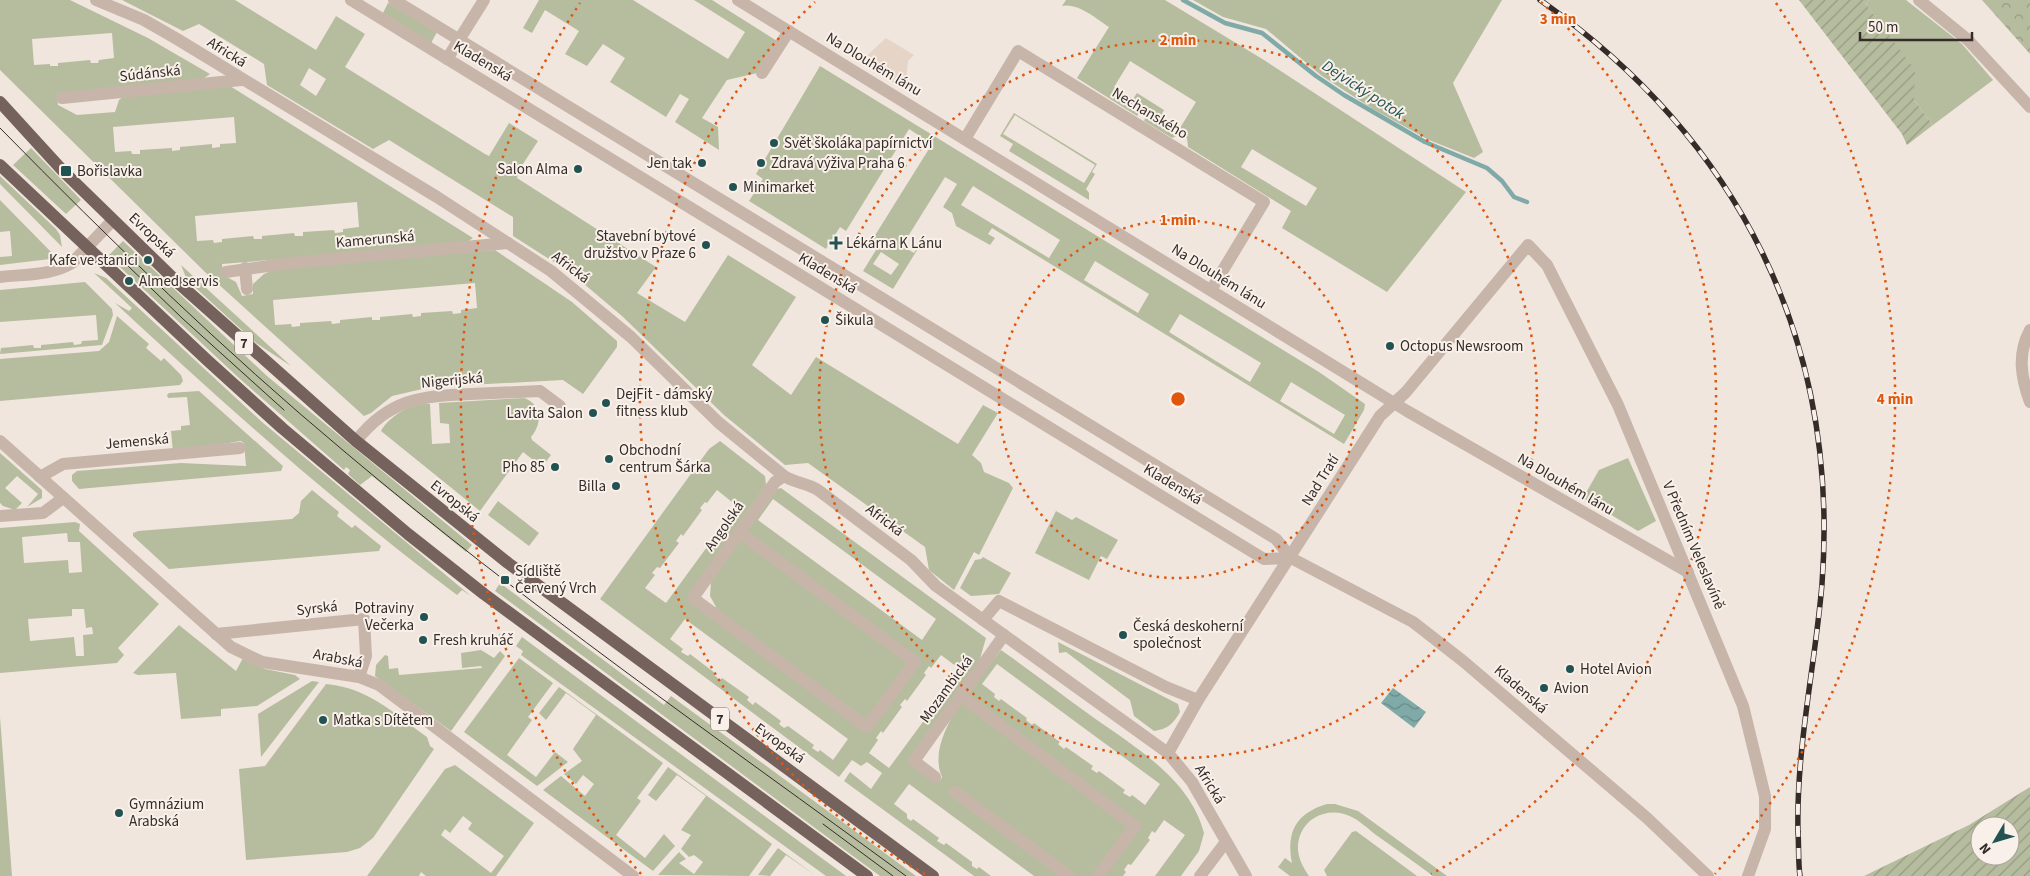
<svg xmlns="http://www.w3.org/2000/svg" width="2030" height="876" font-family="'Source Sans 3',sans-serif">
  <style>
    .green { fill: #b6bd9f; fill-rule: evenodd }
    .forest { fill: url(#forest-crowns) }
    .garden { fill: url(#garden-furrows); fill-rule: evenodd }
    .plaza { fill: #e6d5c6 }
    .water { fill: url(#water-waves) }
    .lines { fill: none; stroke-linecap: round; stroke-linejoin: round }
    .stream { stroke: #7faaa8; stroke-width: 4.5 }
    .minor { stroke: #c7b5aa; stroke-width: 12 }
    .major { stroke: #76625c; stroke-width: 12 }
    .tram { stroke: #352c29; stroke-width: 1 }
    .rail-casing { stroke: #352c29; stroke-width: 5.5 }
    .rail { stroke: #f8f0e9; stroke-width: 4; stroke-dasharray: 11; stroke-linecap: butt }
    .ring { fill: none; stroke: #df570d; stroke-width: 2.5; stroke-dasharray: 2.5 5 }
    .poi-dot { fill: #225352; stroke: #f8f0e9; stroke-width: 2 }
    .labels { text-anchor: middle; stroke-width: 4; stroke-linejoin: round; paint-order: stroke }
    .shield { fill: #f8f0e9; stroke: #706763; stroke-width: 1 }
    .shield-label { font-size: 14px; font-weight: bold; fill: #352c29 }
    .street-label { font-size: 15px; fill: #352c29; stroke: #f8f0e9 }
    .poi-label { font-size: 15px; fill: #352c29; stroke: #f8f0e9; text-anchor: start }
    .water-label { font-size: 16px; font-style: italic; fill: #225352; stroke: #f8f0e9 }
    .centre { fill: #df570d; stroke: #f8f0e9; stroke-width: 2.5 }
    .ring-label { font-size: 15px; text-anchor: middle; font-weight: bold; fill: #df570d; stroke: #f8f0e9; stroke-width: 4; stroke-linejoin: round; paint-order: stroke }
  </style>
  <defs>
    <pattern id="forest-crowns" width="20" height="18" patternUnits="userSpaceOnUse" patternTransform="scale(1.25)"><rect width="20" height="18" fill="#b6bd9f"/><path d="M2 6a3 3 0 1 1 6 0M12 15a3 3 0 1 1 6 0" fill="none" stroke="#959a82"/></pattern>
    <pattern id="garden-furrows" width="10" height="10" patternUnits="userSpaceOnUse" patternTransform="scale(1.25)"><rect width="10" height="10" fill="#b6bd9f"/><path d="M-1 1l2-2M0 10L10 0M9 11l2-2" fill="none" stroke="#959a82"/></pattern>
    <pattern id="water-waves" width="16" height="10" patternUnits="userSpaceOnUse" patternTransform="scale(1.25)"><rect width="16" height="10" fill="#7faaa8"/><path d="M0 5q4-4 8 0t8 0" fill="none" stroke="#698b89"/></pattern>
  </defs>
  <rect width="100%" height="100%" fill="#f0e6dd"/>
  <g class="green">
    <path d="M0,0h70l78,38 62,36 -7,5 -11,3 -135,12 1,11 19,10 38,-3 4,-12 5,-4 106,-10 243,152 -9,6 -242,20 1,11 13,7 6,14 11,-2v-10l11,-10 14,-6 217,-18 77,52 45,39v6l-34,47 -20,-14 -132,7 -39,9 -21,17 -7,3 -159,-144 -205,-202zM112,33l2,25 -15,2 -1,3h-7l-1,-3 -32,3v3h-8v-2l-16,1 -2,-26zM234,117l2,26 -16,1v3l-8,1v-4l-32,3v3l-8,1v-3l-32,2v4h-8l-1,-3 -16,1 -2,-25zM357,202l2,25 -16,2v3l-8,1 -1,-3 -31,2v4h-8l-1,-3 -32,3v3h-8l-1,-3 -31,3v3l-8,1 -1,-3 -16,1 -2,-25zM475,283l2,25 -16,2v3l-8,1 -1,-3 -31,2v3l-8,1 -1,-3 -32,3v3h-8v-3l-32,3v3l-8,1 -1,-3 -31,2v3l-8,1 -1,-3 -16,1 -2,-25z"/>
    <path d="M122,0h113l81,50 20,-34 29,18 -20,33 140,87 4,2 20,-33 29,18 -19,29 -2,8 139,89 -19,26 48,29 43,-67 68,42 -44,68 39,30 25,-38 142,87 25,-39 15,8 -26,42 9,8 3,9 25,11 4,5 -34,67 -5,-3 -20,38 -25,-20 -4,-23 -117,-84 -23,2 -61,-50 -102,-99 -51,-43 -58,-37v-19l-124,-77 -16,9 -106,-64 -3,-21 -65,-40 -16,7zM309,68l17,11 -10,17 -16,-11z"/>
    <path d="M539,0h94l95,59 17,-27 -51,-32h18l65,41 -20,32 -30,7 -25,38 16,9 1,23 -44,-28 14,-23 -9,-5 -14,23 -56,-35 15,-24 -22,-14 -16,22 -22,-12 14,-23 -34,-21 -13,23 -9,-5z"/>
    <path d="M1066,0h99l99,60 202,132 -79,100 -105,-64 9,-17 -103,-64 -1,-9 -6,-4 -9,4 -28,-17 2,-5 -6,-4 -3,4 -60,-38 32,-51c-12,-8 -32,-25 -47,-21zM1130,61l66,41 -16,26 -19,-12 3,-6 -27,-17 -4,6 -19,-12zM1252,149l65,39 -11,18 -65,-39z"/>
    <path d="M1193,0h309l-49,83 30,69 -9,6 -45,-18 -56,-31 -51,-33 -56,-47 -43,-12z"/>
    <path d="M1869,0h37l56,44 31,36 -60,45 -19,-25v-30l-48,-66z"/>
    <path d="M388,3l49,29 -6,11 -48,-30z"/>
    <path d="M820,66l499,306 46,32 -1,6 -20,34 -352,-216 -4,6 7,4 -5,7 -34,-19 -4,-13 -9,-6 14,-23 -12,-7 -43,69 12,7 13,-19 -34,55 -30,-18 13,-21 -7,-5 63,-101 -23,-15 -63,102 -6,-4 -14,22 -77,-48 14,-22 -7,-5zM973,186l87,54 -11,18 -88,-53zM881,252l18,12 -8,11 -18,-11zM1095,261l54,33 -11,19 -54,-33zM1180,314l81,49 -11,19 -81,-50zM1291,382l54,33 -11,19 -54,-33z"/>
    <path d="M1014,113l83,51 -5,8 3,2 -9,15 3,4v7l-80,-49 4,-7 -13,-8zM1015,115l80,50 -11,18 -81,-49z"/>
    <path d="M31,148l50,52 -15,14 -53,-49z"/>
    <path d="M0,176l56,53 4,6 2,12 -62,-63z"/>
    <path d="M0,200l53,54 -3,5 -50,6v-8l12,-1 -2,-25 -10,1z"/>
    <path d="M123,241l144,135 205,169 -6,7 -94,-76 -12,9 -12,-11 2,-4 -4,-3 -2,3 -104,-91 -132,-123z"/>
    <path d="M181,265l110,101 -35,-23 -69,-63z"/>
    <path d="M94,273l12,5 156,144 209,174 -9,-6 -5,5c-120,-90 -232,-190 -342,-292l14,8 3,-3z"/>
    <path d="M85,282l27,27 1,6 -11,30 -102,9 1,-6 32,-3 1,3h7v-3l32,-3 1,3 7,-1 1,-3 16,-1 -2,-25 -96,7v-32z"/>
    <path d="M117,316l32,28 -3,4 15,13 3,-3 17,17 2,6 -3,4 -180,16v-42l99,-8 10,-9z"/>
    <path d="M199,391l84,75 -2,5 -202,18 -7,-8v-6l5,-4 104,-8 65,3 -2,-23 -3,-2 -68,11 -2,-21 10,-1v-4l9,-1 -3,-28 -19,1 -1,-3 2,-2z"/>
    <path d="M524,398c19,7 18,26 7,39l1,3 19,15 -9,12 -19,-15 -43,59 -99,-80c8,-15 32,-29 49,-27l2,40 18,-1 -1,-19 -9,-1 -1,-20z"/>
    <path d="M720,441l45,35 1,9 -78,112 21,16 7,-6 -6,-11 1,-15 66,-92 4,-1 205,150 -7,24 -68,96 29,22 2,-3c-18,-40 37,-97 59,-127 30,21 59,43 89,65 43,31 100,63 114,118l-5,18 -18,25h-26l30,-41 -21,-15 -9,13 -3,-2 -4,7 2,2 -19,25 -3,-1 -4,6 2,2 -3,4h-89l-125,-92 -15,20 13,10v4l4,3 2,-2 26,19 -2,3 7,4 2,-2 26,19v4l5,3 2,-2 12,9h-17l-130,-95 6,-9 21,17 11,-16 -15,-11 -6,4 -9,-6 -13,17 -239,-178 109,-150zM717,490l20,16 -71,97 -21,-15 10,-13 -3,-2 5,-6 3,1 19,-25 -3,-2 5,-7 2,2 19,-26 -2,-2 5,-6 2,1zM773,499l163,120 -14,21 -164,-120zM685,619l163,120 -15,21 -13,-10 -2,2 -6,-4 2,-3 -26,-19 -4,2 -5,-4 2,-3 -26,-19 -2,3 -6,-5 2,-3 -27,-19 -2,2 -6,-5 1,-2 -25,-19 -2,2 -7,-4 2,-3 -13,-10zM941,655l20,15 -72,98 -20,-15 9,-13 -2,-2 5,-7 2,2 19,-26 -2,-2 5,-6 2,2 19,-26 -2,-2 5,-7 2,2zM997,664l163,120 -15,21 -13,-10 -2,2 -7,-4 2,-3 -26,-19 -2,2 -6,-4 2,-3 -27,-19 -2,2 -6,-5 2,-2 -26,-19 -2,2 -6,-5 1,-2 -26,-19 -2,2 -5,-4 1,-3 -13,-10z"/>
    <path d="M0,453l42,37v8l-15,9 11,-13 -21,-18 -12,12 17,15 -7,7 -12,-4 -3,-3z"/>
    <path d="M1628,458l28,63 -18,10 -55,-33 16,-28z"/>
    <path d="M312,490l27,22 -2,4 15,12 3,-3 26,21 -2,5 -210,18 -36,-33v-3l5,-2 154,-12 7,-6 2,-12z"/>
    <path d="M498,501l41,32 -10,13 -41,-31z"/>
    <path d="M1056,511l16,9 4,-3 42,23 -11,19 -6,-3 -12,24 -54,-27z"/>
    <path d="M75,522l5,2 -1,7 80,73 -41,44 6,7 -7,8 -117,10v-145zM67,533l1,9h12l2,30 -13,1 -1,-13 -44,3 -2,-26zM72,609h12l2,19 6,-1 1,7 -10,1 1,21h-8l-2,-19 -44,4 -2,-22 44,-3z"/>
    <path d="M983,557l28,16 -12,21 -28,2 -11,-8 15,-28 6,-1z"/>
    <path d="M500,583l164,122 7,-9 245,180h-36l-385,-285z"/>
    <path d="M179,625l57,46 7,-13 22,11 30,6 5,4 -43,27 -36,3v7l-40,3 -5,-46 -38,2 -5,-2z"/>
    <path d="M522,637l324,239h-20l-305,-221 2,-4 -7,-5z"/>
    <path d="M1058,642l120,62 2,8c-7,12 -12,17 -26,19l-20,-15 -4,-16 -64,-48 -7,1z"/>
    <path d="M481,650l13,8 6,-7 5,5 -54,75 -76,-55 1,-11 9,-10 3,1 1,13 9,-1 1,7 83,-7 -1,-2 -19,2 -1,-15z"/>
    <path d="M519,658l34,25 -25,34 4,3 -25,35 29,22 19,-25 13,10 -31,24 -73,-54z"/>
    <path d="M312,681l7,1 -58,75 -3,-43z"/>
    <path d="M326,684c43,4 67,29 101,53l3,9 4,3 -61,89 -13,10 -13,4 -101,8 -7,-91 26,-3z"/>
    <path d="M559,687l104,76 -26,35 4,3 -25,34 29,23 19,-24 11,12 -22,25 -110,-81 18,-14 24,20 9,-12 -11,-9 -7,9 -12,-10 18,-13 -9,-12 23,-34 -30,-22 -20,27 -7,-7z"/>
    <path d="M0,717l12,159h-12z"/>
    <path d="M455,765l79,58 -38,53h-70l-5,-4 -2,4h-52l78,-107zM463,816l9,7 -4,6 36,27 -13,17 -50,-38 4,-6 5,4z"/>
    <path d="M668,767l104,77 -23,32 -91,-1 21,-23 7,7 -7,4 15,11 9,-12 -9,-7 -5,2 -8,-8 10,-14 -10,-5 25,-34 -29,-21 -21,26 -8,-6z"/>
    <path d="M1327,804h8l23,7 89,65h-14c-19,-14 -38,-28 -57,-41 -10,-8 -20,-18 -32,-21 -17,-5 -36,3 -43,19 -7,16 -1,30 8,43h-19l-12,-9 7,-9 7,5c-6,-31 4,-50 35,-59z"/>
    <path d="M1356,831l61,45h-90l-3,-6 28,-38z"/>
    <path d="M778,848l38,28 -30,-21 -16,21 -12,-1z"/>
  </g>
  <path class="forest" d="M1982,0h48v54z"/>
  <g class="garden">
    <path d="M1799,0h70l-3,4 49,66 -1,30 19,25 -26,20 -5,-11z"/>
    <path d="M2030,787v89h-166l105,-51zM1980,826h30v30h-30z"/>
  </g>
  <path class="plaza" d="M886,38l28,17 -6,6 -3,29 -45,-28z"/>
  <path class="water" d="M1393,688l33,24 -12,16 -33,-25z"/>
  <g class="lines">
    <path class="stream" d="M1183,0l42,23 37,10 54,43 28,19 81,47 62,26 15,13 12,16 13,5"/>
    <g class="minor">
      <path d="M96,0l48,20 33,19 260,158 114,74 80,66 87,85 66,54c11,7 23,7 34,14l93,70 25,26 232,167 24,29 54,94"/>
      <path d="M351,0l913,559 27,-1"/>
      <path d="M394,0l882,539 15,19 122,64 50,39 184,157 61,58"/>
      <path d="M738,0l669,411 281,161"/>
      <path d="M1919,0l49,40 62,67"/>
      <path d="M447,59l37,-59"/>
      <path d="M762,73l27,-42"/>
      <path d="M62,98l179,-18"/>
      <path d="M965,139l53,-88 246,151 -53,88"/>
      <path d="M245,268l2,21"/>
      <path d="M226,272l64,-9 218,-20"/>
      <path d="M0,277c24,-3 51,-1 72,-14l41,-43"/>
      <path d="M2030,330c-13,24 -9,47 0,72"/>
      <path d="M0,441l231,206 31,15 97,15 20,8 254,191"/>
      <path d="M356,441c33,-42 65,-45 115,-47 23,-1 46,-2 69,-3l20,15"/>
      <path d="M40,477l23,-13 177,-16"/>
      <path d="M0,516l43,-3 20,-15"/>
      <path d="M739,532l176,130 -48,65 -174,-129 82,-116 9,-6"/>
      <path d="M983,620l16,-19 167,86 32,13"/>
      <path d="M216,634l148,-15 2,37 -7,21"/>
      <path d="M961,696l174,130 -37,50"/>
      <path d="M1168,753l30,-53 182,-284 26,-24 122,-147 19,20 71,140 125,301 22,90v33l-17,47"/>
      <path d="M935,777l-21,-16 90,-126"/>
      <path d="M955,792l114,84"/>
      <path d="M1200,876l25,-33"/>
    </g>
    <g class="major">
      <path d="M0,102l63,69 113,110 180,160 152,122 425,313"/>
      <path d="M0,165l207,195 75,68 126,106 76,60 383,282"/>
    </g>
    <g class="tram">
      <path d="M0,128c111,113 224,223 345,324 179,151 372,286 561,424"/>
      <path d="M126,264l56,54 102,92"/>
      <path d="M823,824l70,52"/>
    </g>
    <g class="rail-casing">
      <path id="rail" d="M1540,0c199,139 300,341 282,584 -7,83 -26,164 -24,248 1,15 0,30 2,44"/>
    </g>
    <use href="#rail" class="rail"/>
  </g>
  <g class="ring">
    <circle cx="1178" cy="399" r="179"/>
    <circle cx="1178" cy="399" r="359"/>
    <path d="M925 874A538 538 0 0 1 815 2M1541 2A538 538 0 0 1 1431 874"/>
    <path d="M641 874A717 717 0 0 1 580 3M1776 3A717 717 0 0 1 1715 874"/>
  </g>
  <g class="poi-dot">
    <circle cx="774" cy="143" r="5"/>
    <circle cx="702" cy="163" r="5"/>
    <circle cx="761" cy="163" r="5"/>
    <circle cx="578" cy="169" r="5"/>
    <rect x="60" y="165" width="12" height="12" rx="2.5"/>
    <circle cx="733" cy="187" r="5"/>
    <path d="M833.5 235.5h5v5h5v5h-5v5h-5v-5h-5v-5h5z"/>
    <circle cx="706" cy="245" r="5"/>
    <circle cx="148" cy="260" r="5"/>
    <circle cx="129" cy="281" r="5"/>
    <circle cx="825" cy="320" r="5"/>
    <circle cx="1390" cy="346" r="5"/>
    <circle cx="606" cy="403" r="5"/>
    <circle cx="593" cy="413" r="5"/>
    <circle cx="609" cy="459" r="5"/>
    <circle cx="555" cy="467" r="5"/>
    <circle cx="616" cy="486" r="5"/>
    <rect x="500" y="575" width="10" height="10" rx="2.5"/>
    <circle cx="424" cy="617" r="5"/>
    <circle cx="1123" cy="635" r="5"/>
    <circle cx="423" cy="640" r="5"/>
    <circle cx="1570" cy="669" r="5"/>
    <circle cx="1544" cy="688" r="5"/>
    <circle cx="323" cy="720" r="5"/>
    <circle cx="119" cy="813" r="5"/>
  </g>
  <g class="labels">
    <g class="shield">
      <rect x="235" y="331.5" width="18" height="23" rx="4"/>
      <rect x="711" y="707.5" width="18" height="23" rx="4"/>
    </g>
    <g class="shield-label">
      <text x="244" y="348">7</text>
      <text x="720" y="724">7</text>
    </g>
    <g class="street-label">
      <text transform="translate(227 52) rotate(32)" y="5">Africká</text>
      <text transform="translate(483 61) rotate(31)" y="5">Kladenská</text>
      <text transform="translate(874 64) rotate(31)" y="5">Na Dlouhém lánu</text>
      <text transform="translate(150 73) rotate(-6)" y="5">Súdánská</text>
      <text transform="translate(1150 113) rotate(31)" y="5">Nechanského</text>
      <text transform="translate(152 235) rotate(44)" y="5">Evropská</text>
      <text transform="translate(375 239) rotate(-5)" y="5">Kamerunská</text>
      <text transform="translate(571 267) rotate(37)" y="5">Africká</text>
      <text transform="translate(828 273) rotate(31)" y="5">Kladenská</text>
      <text transform="translate(1219 276) rotate(32)" y="5">Na Dlouhém lánu</text>
      <text transform="translate(452 380) rotate(-5)" y="5">Nigerijská</text>
      <text transform="translate(137 441) rotate(-5)" y="5">Jemenská</text>
      <text transform="translate(1320 480) rotate(-58)" y="5">Nad Tratí</text>
      <text transform="translate(1173 484) rotate(31)" y="5">Kladenská</text>
      <text transform="translate(1566 484) rotate(30)" y="5">Na Dlouhém lánu</text>
      <text transform="translate(455 501) rotate(39)" y="5">Evropská</text>
      <text transform="translate(885 520) rotate(37)" y="5">Africká</text>
      <text transform="translate(724 526) rotate(-55)" y="5">Angolská</text>
      <text transform="translate(1694 545) rotate(67)" y="5">V Předním Veleslavíně</text>
      <text transform="translate(317 608) rotate(-6)" y="5">Syrská</text>
      <text transform="translate(338 658) rotate(11)" y="5">Arabská</text>
      <text transform="translate(946 689) rotate(-54)" y="5">Mozambická</text>
      <text transform="translate(1521 689) rotate(41)" y="5">Kladenská</text>
      <text transform="translate(780 743) rotate(36)" y="5">Evropská</text>
      <text transform="translate(1210 784) rotate(58)" y="5">Africká</text>
    </g>
    <g class="poi-label">
      <text x="784" y="148">Svět školáka papírnictví</text>
      <text x="692" y="168" text-anchor="end">Jen tak</text>
      <text x="771" y="168">Zdravá výživa Praha 6</text>
      <text x="568" y="174" text-anchor="end">Salon Alma</text>
      <text x="77" y="176">Bořislavka</text>
      <text x="743" y="192">Minimarket</text>
      <text x="696" y="241" text-anchor="end">Stavební bytové<tspan x="696" dy="17">družstvo v Praze 6</tspan></text>
      <text x="846" y="248">Lékárna K Lánu</text>
      <text x="138" y="265" text-anchor="end">Kafe ve stanici</text>
      <text x="139" y="286">Almed servis</text>
      <text x="835" y="325">Šikula</text>
      <text x="1400" y="351">Octopus Newsroom</text>
      <text x="616" y="399">DejFit - dámský<tspan x="616" dy="17">fitness klub</tspan></text>
      <text x="583" y="418" text-anchor="end">Lavita Salon</text>
      <text x="619" y="455">Obchodní<tspan x="619" dy="17">centrum Šárka</tspan></text>
      <text x="545" y="472" text-anchor="end">Pho 85</text>
      <text x="606" y="491" text-anchor="end">Billa</text>
      <text x="515" y="576">Sídliště<tspan x="515" dy="17">Červený Vrch</tspan></text>
      <text x="414" y="613" text-anchor="end">Potraviny<tspan x="414" dy="17">Večerka</tspan></text>
      <text x="1133" y="631">Česká deskoherní<tspan x="1133" dy="17">společnost</tspan></text>
      <text x="433" y="645">Fresh kruháč</text>
      <text x="1580" y="674">Hotel Avion</text>
      <text x="1554" y="693">Avion</text>
      <text x="333" y="725">Matka s Dítětem</text>
      <text x="129" y="809">Gymnázium<tspan x="129" dy="17">Arabská</tspan></text>
    </g>
    <g class="water-label">
      <text transform="translate(1364 89) rotate(33)" y="6">Dejvický potok</text>
    </g>
  </g>
  <circle cx="1178" cy="399" r="8" class="centre"/>
  <g class="ring-label">
    <text x="1558" y="24">3 min</text>
    <text x="1178" y="45">2 min</text>
    <text x="1178" y="225">1 min</text>
    <text x="1895" y="404">4 min</text>
  </g>
  <g transform="translate(1995 841) rotate(232)"><circle r="24" fill="#f8f0e9" stroke="#aaa29c"/>
  <path d="M0-4L9 19L0 12L-9 19Z" fill="#225352"/>
  <text y="-8" font-size="14" font-weight="bold" text-anchor="middle" fill="#352c29">N</text>
  </g>
  <path d="M1860 32v8h112v-8" fill="none" stroke="#352c29" stroke-width="2.5"/>
  <text x="1868" y="32" font-size="15" fill="#352c29" stroke="#f8f0e9" stroke-width="4" paint-order="stroke">50 m</text>
</svg>
